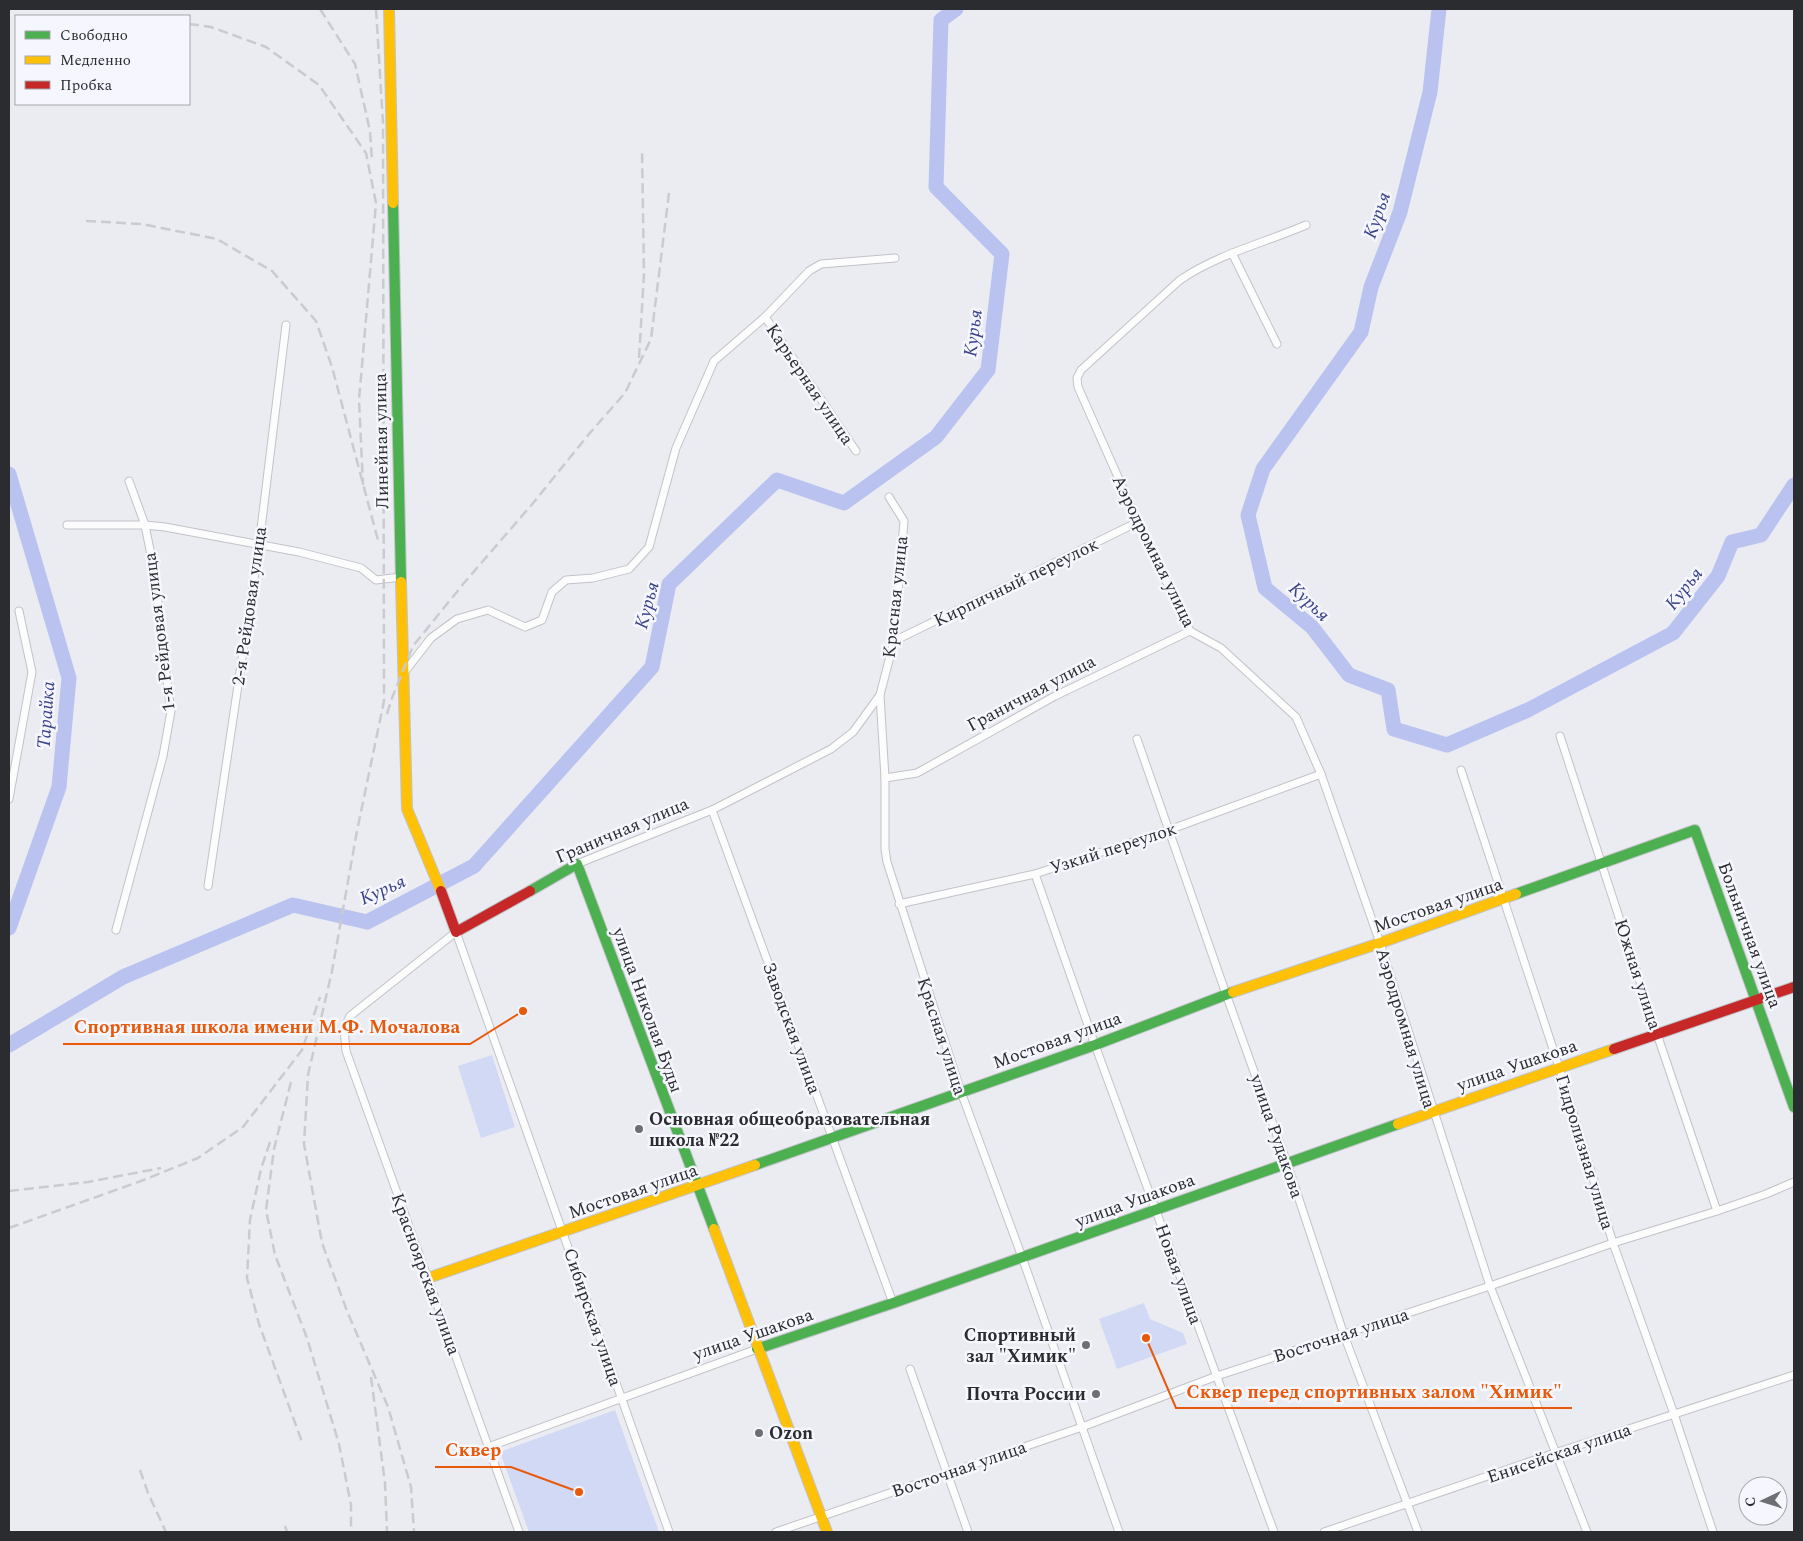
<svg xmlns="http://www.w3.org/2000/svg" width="1803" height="1541" font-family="Spectral,serif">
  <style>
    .green { fill: #d2d9f4 }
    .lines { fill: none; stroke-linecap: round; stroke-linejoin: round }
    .river { stroke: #bac3f0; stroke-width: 15 }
    .street-casing { stroke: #c1c3c8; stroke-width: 9 }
    .fast-casing { stroke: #c1c3c8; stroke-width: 12 }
    .slow-casing { stroke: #c1c3c8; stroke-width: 12 }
    .jam-casing { stroke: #c1c3c8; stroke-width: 12 }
    .street { stroke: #fcfcfd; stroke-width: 7 }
    .fast { stroke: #4caf50; stroke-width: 10 }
    .slow { stroke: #ffc107; stroke-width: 10 }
    .jam { stroke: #c62828; stroke-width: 10 }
    .rail { stroke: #cbcbcd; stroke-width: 2.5; stroke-dasharray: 10 5; stroke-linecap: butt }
    .poi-dot { fill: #6e6f74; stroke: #f6f7fe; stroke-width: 2 }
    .labels { text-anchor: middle; stroke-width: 5; stroke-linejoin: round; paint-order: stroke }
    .street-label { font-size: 18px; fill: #2b2c30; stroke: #f6f7fe }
    .poi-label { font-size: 18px; font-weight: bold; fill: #2b2c30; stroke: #f6f7fe; text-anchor: start }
    .water-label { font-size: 19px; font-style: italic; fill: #3a4289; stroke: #f6f7fe }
    .leader { fill: none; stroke: #e8590c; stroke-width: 2 }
    .callout-dot { fill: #e8590c; stroke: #f6f7fe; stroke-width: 2 }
    .callout-label { font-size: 19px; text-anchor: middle; font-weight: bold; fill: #e8590c; stroke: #f6f7fe; stroke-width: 5; stroke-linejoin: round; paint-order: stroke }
  </style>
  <rect width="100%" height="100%" fill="#eaecf2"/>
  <g class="green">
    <path d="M492,1055l23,72 -34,11 -23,-72z"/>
    <path d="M1144,1303l6,16 33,14 4,11 -70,25 -18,-50z"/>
    <path d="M615,1410l44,122h-130l-29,-80z"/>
  </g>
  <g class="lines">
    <g class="river">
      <path d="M1439,9l-9,83 -30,120 -29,75 -10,45 -98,137 -15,46 17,73 47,39 37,48 39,15 6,39 53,16 81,-35 145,-77 45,-57 14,-34 29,-7 33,-50"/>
      <path d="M9,474l60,204 -10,109 -50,141"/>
      <path d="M9,1045l114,-68 170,-72 74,17 107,-56 178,-199 17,-83 108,-104 67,23 92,-66 52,-67 14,-116 -66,-67 5,-167 15,-11"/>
    </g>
    <g class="street-casing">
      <g id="street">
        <path d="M1306,225c-42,18 -88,29 -126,55l-99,90 -4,8 1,9 60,135 52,109 31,17 75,69 25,57 59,169 110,343 97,246"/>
        <path d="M1232,253l45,91"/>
        <path d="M765,317l91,134"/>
        <path d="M889,497l15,24 -10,120 -14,54 5,83v71l2,13 74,230 61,165 97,275"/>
        <path d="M67,525h78l20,2 134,25 62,16 15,12 25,-3"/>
        <path d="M894,641l244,-119"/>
        <path d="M403,674l28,-36 26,-19 31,-9 37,17 17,-7 10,-28 14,-12 27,-2 36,-9 20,-22 27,-99 38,-87 51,-44 44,-46 12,-7 74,-6"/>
        <path d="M1560,736l97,298 60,177"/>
        <path d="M1137,739l89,255 61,169 57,172 74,197"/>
        <path d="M1461,770l98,297 54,176 61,171 39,118"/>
        <path d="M885,778l32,-5 138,-77 135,-65"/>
        <path d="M9,799l23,-127 -13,-61"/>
        <path d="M712,810l181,493"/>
        <path d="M577,864l135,-54 119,-61 22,-17 27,-37"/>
        <path d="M1035,874l60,171 179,487"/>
        <path d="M208,886l51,-341 27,-220"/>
        <path d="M899,904l136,-30 134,-44 152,-56"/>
        <path d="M116,930l47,-174 8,-45 -10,-75 -5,-56 -11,-55 -16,-44"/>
        <path d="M910,1369l58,163"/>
        <path d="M488,1447l269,-98"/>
        <path d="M519,1532l-173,-481 -2,-22 6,-13 106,-84 213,600"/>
        <path d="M776,1532l306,-105 135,-51 273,-90 123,-43 104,-32 49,-17 28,-12"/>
        <path d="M1324,1532l231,-79 239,-78"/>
      </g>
    </g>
    <g class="fast-casing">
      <g id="fast">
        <path d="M393,203l8,379"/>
        <path d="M530,891l47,-27 137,365"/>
        <path d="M1516,894l179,-64 99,277"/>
        <path d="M755,1165l340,-120 138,-53"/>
        <path d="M757,1349l136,-46 505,-179"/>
      </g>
    </g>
    <g class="slow-casing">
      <g id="slow">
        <path d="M389,9l4,194"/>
        <path d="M401,582l6,227 34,82"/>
        <path d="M1233,992l147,-49 136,-49"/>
        <path d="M1398,1124l216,-75"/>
        <path d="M714,1229l113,303"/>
        <path d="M428,1278l327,-113"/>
      </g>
    </g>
    <g class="jam-casing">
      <g id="jam">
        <path d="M441,891l15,41 74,-41"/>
        <path d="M1614,1049l180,-62"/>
      </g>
    </g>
    <use href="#street" class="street"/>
    <use href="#fast" class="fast"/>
    <use href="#slow" class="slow"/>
    <use href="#jam" class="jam"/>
    <g class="rail">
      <path d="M320,9l35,55 15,67 2,31"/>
      <path d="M376,9l7,114 1,578 -27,130 -25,140 -24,104 -4,69 18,99 25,68 41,96 23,80 3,45"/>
      <path d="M189,24l22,3 55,20 53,38 47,68 10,50 -17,197 4,85"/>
      <path d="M86,221l56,3 75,15 55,32 44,50 16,46 47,177"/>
      <path d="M639,358l5,-84 -2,-124"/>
      <path d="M387,714l5,-16 21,-52 51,-63 70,-81 55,-68 36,-41 26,-54 18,-146"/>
      <path d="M291,1082l-17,67 -8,61 9,45 32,83 32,106 12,61v27"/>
      <path d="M270,1142l-9,27 -11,51 -3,58 12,46 43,118"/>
      <path d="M9,1191l79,-9 73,-14"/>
      <path d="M9,1228l132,-47 57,-23 45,-31 59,-77 18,-53"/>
      <path d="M371,1377l14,106 2,49"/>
      <path d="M140,1470l8,23 18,39"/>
      <path d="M285,1526l2,6"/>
    </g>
  </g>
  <g class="poi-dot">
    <circle cx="639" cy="1129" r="5"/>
    <circle cx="1086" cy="1345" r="5"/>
    <circle cx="1096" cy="1394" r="5"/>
    <circle cx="759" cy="1433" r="5"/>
  </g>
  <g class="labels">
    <g class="street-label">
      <text transform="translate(810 384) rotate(56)" y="6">Карьерная улица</text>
      <text transform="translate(381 441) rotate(-91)" y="6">Линейная улица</text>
      <text transform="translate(1154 551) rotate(64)" y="6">Аэродромная улица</text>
      <text transform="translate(1016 582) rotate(-26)" y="6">Кирпичный переулок</text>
      <text transform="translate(895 597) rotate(-84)" y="6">Красная улица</text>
      <text transform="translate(249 606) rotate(-82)" y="6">2-я Рейдовая улица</text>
      <text transform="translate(159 632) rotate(-97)" y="6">1-я Рейдовая улица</text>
      <text transform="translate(1031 693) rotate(-28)" y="6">Граничная улица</text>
      <text transform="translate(622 830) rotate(-23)" y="6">Граничная улица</text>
      <text transform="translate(1113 848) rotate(-18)" y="6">Узкий переулок</text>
      <text transform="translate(1438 905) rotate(-19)" y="6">Мостовая улица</text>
      <text transform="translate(1750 935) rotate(70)" y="6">Больничная улица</text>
      <text transform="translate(1638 974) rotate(72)" y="6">Южная улица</text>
      <text transform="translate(648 1010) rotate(70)" y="6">улица Николая Буды</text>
      <text transform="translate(792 1028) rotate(70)" y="6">Заводская улица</text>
      <text transform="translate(1406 1028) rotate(73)" y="6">Аэродромная улица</text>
      <text transform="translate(942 1036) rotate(72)" y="6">Красная улица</text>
      <text transform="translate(1057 1040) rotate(-20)" y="6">Мостовая улица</text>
      <text transform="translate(1517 1065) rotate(-19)" y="6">улица Ушакова</text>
      <text transform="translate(1277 1136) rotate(71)" y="6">улица Рудакова</text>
      <text transform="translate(1585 1152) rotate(73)" y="6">Гидролизная улица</text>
      <text transform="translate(633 1191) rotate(-19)" y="6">Мостовая улица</text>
      <text transform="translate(1135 1200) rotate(-20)" y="6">улица Ушакова</text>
      <text transform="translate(426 1274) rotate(70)" y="6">Красноярская улица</text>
      <text transform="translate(1179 1274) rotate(70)" y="6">Новая улица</text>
      <text transform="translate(593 1317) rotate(71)" y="6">Сибирская улица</text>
      <text transform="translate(753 1334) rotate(-19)" y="6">улица Ушакова</text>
      <text transform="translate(1341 1335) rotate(-18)" y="6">Восточная улица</text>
      <text transform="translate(1559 1453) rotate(-19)" y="6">Енисейская улица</text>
      <text transform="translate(959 1469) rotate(-19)" y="6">Восточная улица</text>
    </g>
    <g class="poi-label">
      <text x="649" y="1125">Основная общеобразовательная<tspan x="649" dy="21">школа №22</tspan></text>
      <text x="1076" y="1341" text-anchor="end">Спортивный<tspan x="1076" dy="21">зал "Химик"</tspan></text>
      <text x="1086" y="1400" text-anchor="end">Почта России</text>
      <text x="769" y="1439">Ozon</text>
    </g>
    <g class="water-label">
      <text transform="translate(1376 215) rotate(-71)" y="7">Курья</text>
      <text transform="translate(972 333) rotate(-83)" y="7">Курья</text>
      <text transform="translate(1683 588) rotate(-52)" y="7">Курья</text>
      <text transform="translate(1310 601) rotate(43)" y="7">Курья</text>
      <text transform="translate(646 605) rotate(-75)" y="7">Курья</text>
      <text transform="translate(45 715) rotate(-86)" y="7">Тарайка</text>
      <text transform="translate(382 889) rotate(-24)" y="7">Курья</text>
    </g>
  </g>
  <path class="leader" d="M523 1011L470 1044H63M1146 1338L1176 1408H1572M579 1492L511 1467H435"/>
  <g class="callout-dot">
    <circle cx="523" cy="1011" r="5"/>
    <circle cx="1146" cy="1338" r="5"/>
    <circle cx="579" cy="1492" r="5"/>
  </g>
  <g class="callout-label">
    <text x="267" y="1033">Спортивная школа имени М.Ф. Мочалова</text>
    <text x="1374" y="1398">Сквер перед спортивных залом "Химик"</text>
    <text x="473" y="1456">Сквер</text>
  </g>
  <rect width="1803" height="1541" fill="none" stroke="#2b2c30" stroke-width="20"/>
  <rect x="15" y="15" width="175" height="90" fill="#f6f7fe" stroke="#a5a6ac"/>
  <rect x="25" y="31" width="25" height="8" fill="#4caf50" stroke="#a5a6ac"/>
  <text x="60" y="40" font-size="15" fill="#2b2c30">Свободно</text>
  <rect x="25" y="56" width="25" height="8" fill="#ffc107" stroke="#a5a6ac"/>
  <text x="60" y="65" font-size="15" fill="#2b2c30">Медленно</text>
  <rect x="25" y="81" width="25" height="8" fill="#c62828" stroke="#a5a6ac"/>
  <text x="60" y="90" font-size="15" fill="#2b2c30">Пробка</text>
  <g transform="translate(1763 1501) rotate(266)"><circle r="24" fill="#f6f7fe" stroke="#a5a6ac"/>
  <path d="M0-4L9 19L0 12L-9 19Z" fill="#6e6f74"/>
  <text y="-8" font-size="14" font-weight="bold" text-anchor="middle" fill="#2b2c30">С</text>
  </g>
</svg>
